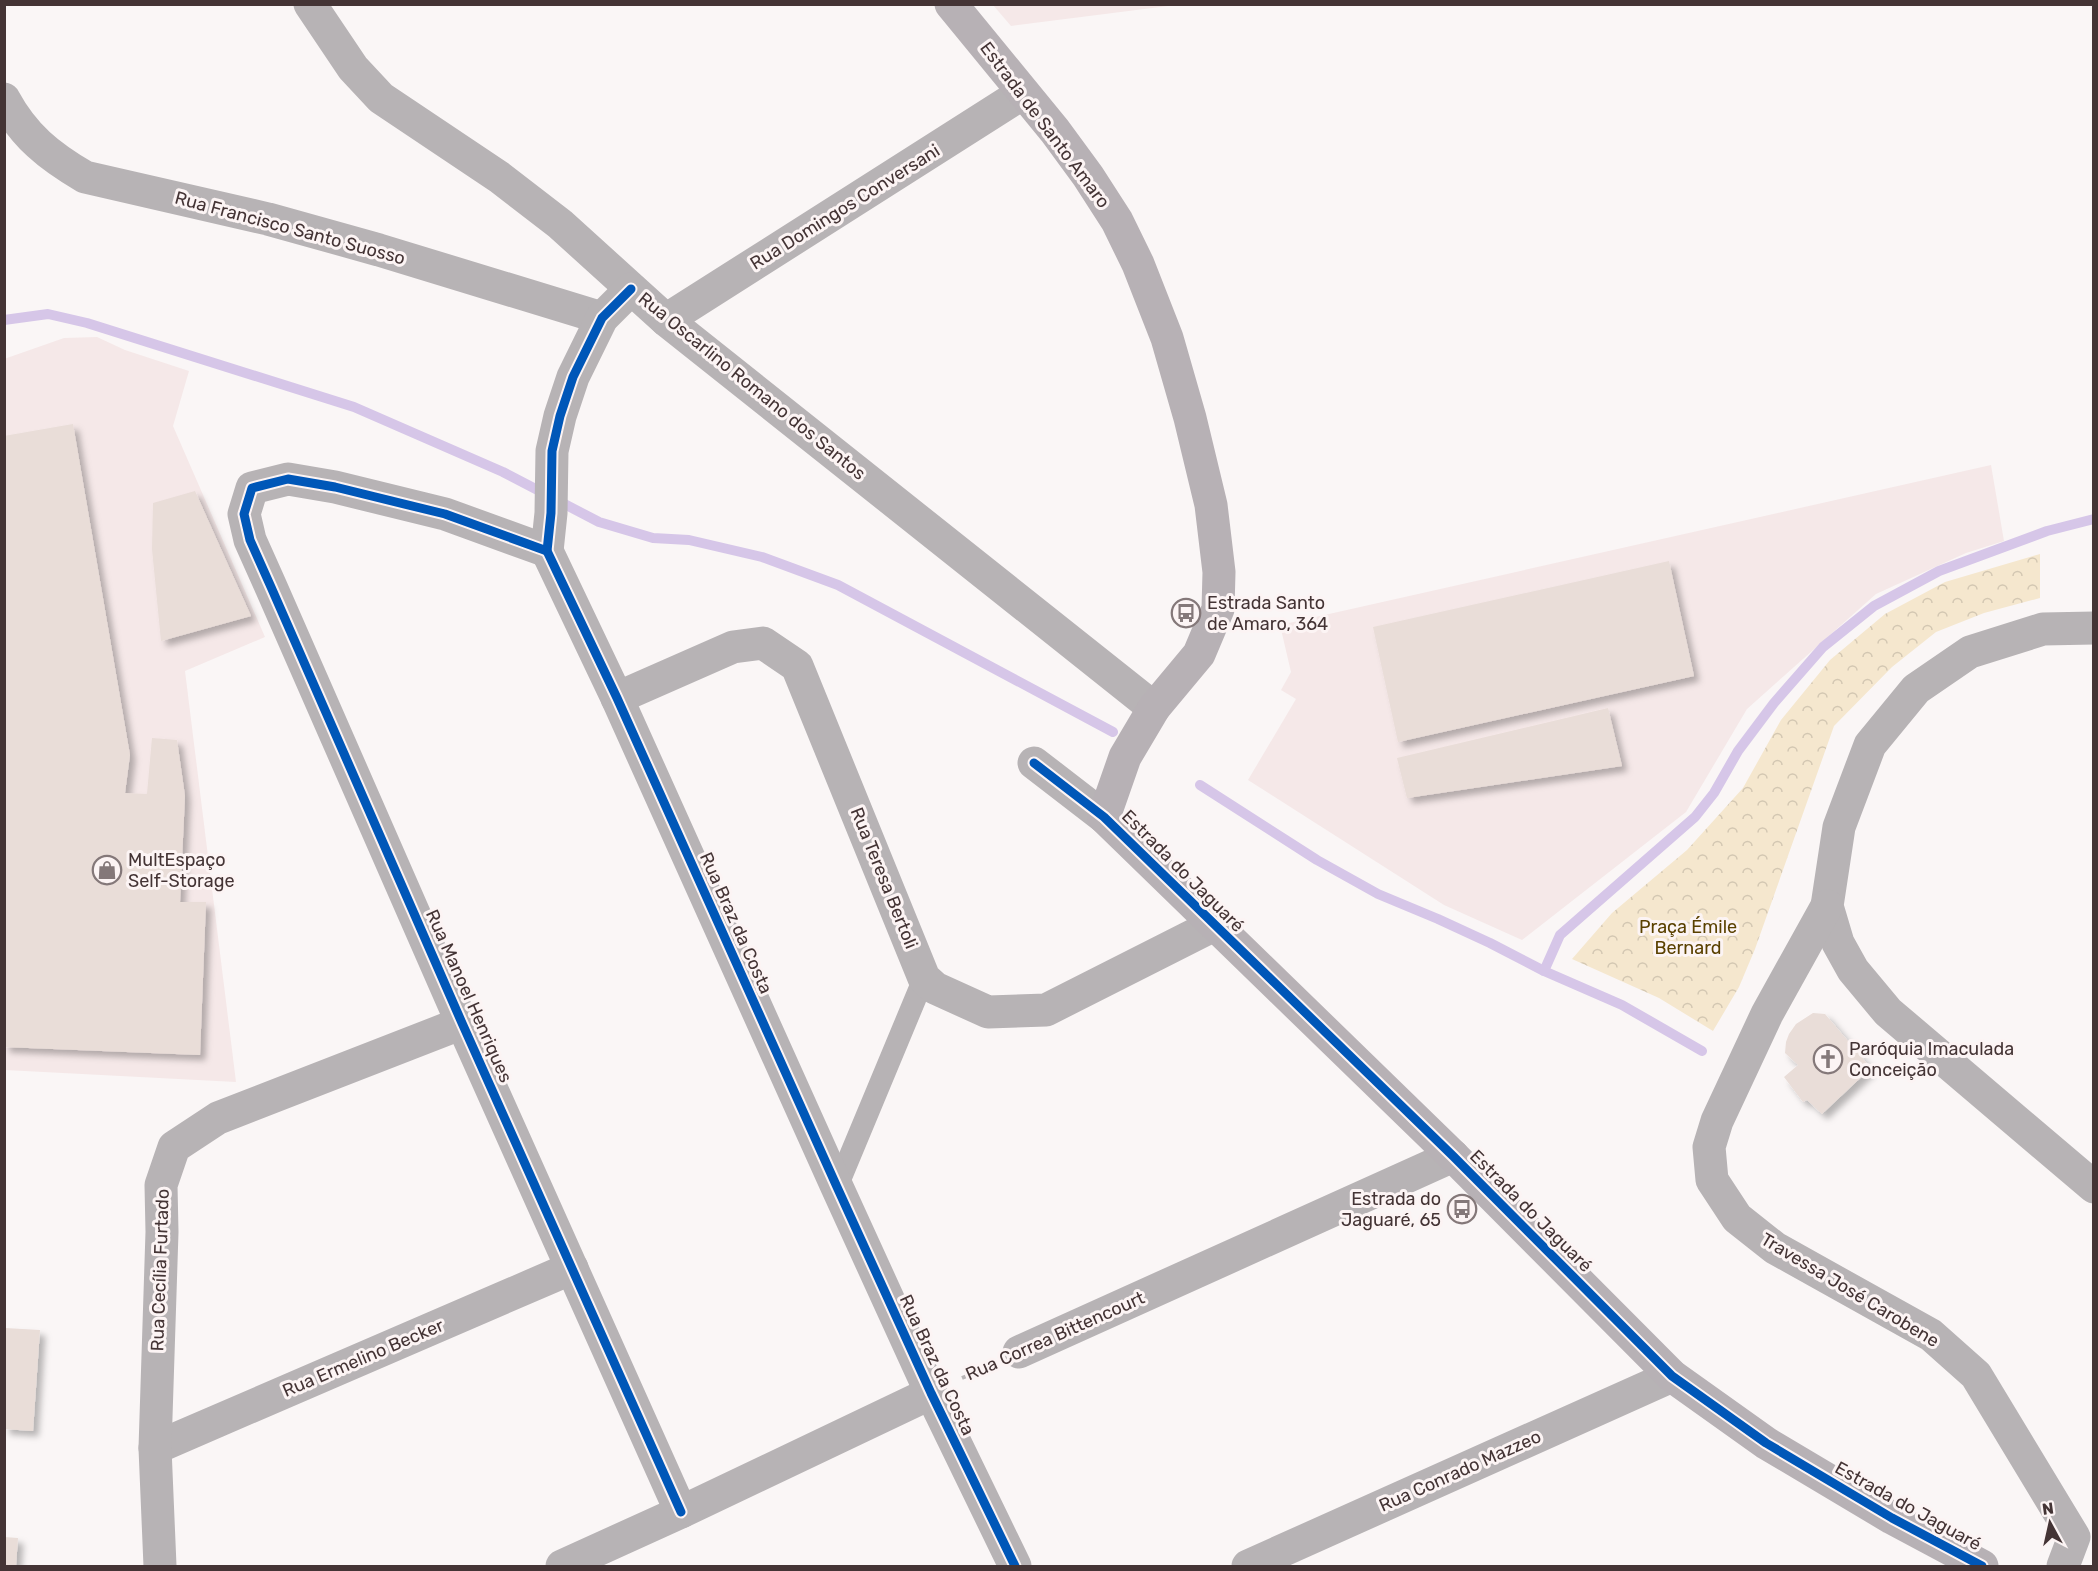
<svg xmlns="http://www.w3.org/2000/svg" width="2098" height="1571" font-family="Rubik,sans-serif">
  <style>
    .built { fill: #f5e8e8 }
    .park { fill: url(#park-crowns) }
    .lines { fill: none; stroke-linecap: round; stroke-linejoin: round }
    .stream { stroke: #d6c6e8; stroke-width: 10 }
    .building { fill: #e9ddd8; filter: url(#shadow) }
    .path { stroke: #b9b5b6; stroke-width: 4; stroke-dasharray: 4.5 3; stroke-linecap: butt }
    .lane { stroke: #b7b3b5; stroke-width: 22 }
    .street { stroke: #b7b3b5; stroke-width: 33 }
    .secondary { stroke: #b7b1b5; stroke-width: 33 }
    .cycleway-casing { stroke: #fcf4f4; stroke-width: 13 }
    .cycleway { stroke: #0057b8; stroke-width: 9 }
    .labels { text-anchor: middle; stroke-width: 6; stroke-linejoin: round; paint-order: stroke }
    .street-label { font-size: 18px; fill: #443435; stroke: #fcf4f4 }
    .poi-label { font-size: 18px; fill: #443435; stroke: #fcf4f4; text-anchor: start }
    .park-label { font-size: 18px; fill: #5a4100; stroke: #fcf4f4 }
  </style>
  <defs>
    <pattern id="park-crowns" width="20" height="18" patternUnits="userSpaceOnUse" patternTransform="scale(1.5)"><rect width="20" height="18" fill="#f5e7ce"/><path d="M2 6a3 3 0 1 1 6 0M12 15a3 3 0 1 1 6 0" fill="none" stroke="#d3c7b2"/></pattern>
    <filter id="shadow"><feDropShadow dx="5.5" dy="5.5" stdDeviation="3" flood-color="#0004"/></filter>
  </defs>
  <rect width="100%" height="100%" fill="#faf6f6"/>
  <g class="built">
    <path d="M993,5h183l-165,21z"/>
    <path d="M97,337l28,13 64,21 -16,55 92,211 -80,34 51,411 -231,-12 -1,-711 60,-21z"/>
    <path d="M1991,465l13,76 -38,12 -90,41 -129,115 -61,103 -164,128 -78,-35 -196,-125 48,-81 -15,-9 10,-18 -11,-47z"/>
  </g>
  <path class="park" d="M2040,554v44l-56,15 -48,19 -44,35 -58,59 -79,223 -16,38 -26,44 -54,-33 -87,-39 40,-46 75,-63 56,-62 38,-68 49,-60 55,-46 60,-32z"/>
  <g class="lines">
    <g class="stream">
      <path d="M4,320l44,-6 39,9 267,84 149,65 96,50 54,16 36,2 73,17 76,28 275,147"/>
      <path d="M1200,785l117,75 61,34 60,25 52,24 54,28 78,34 80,46"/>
      <path d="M1544,971l16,-36 135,-118 19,-24 24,-42 36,-48 49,-56 51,-41 65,-35 108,-40 47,-12"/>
    </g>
  </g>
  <g class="building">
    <path d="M73,424l57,331 -5,38 22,1 5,-56 25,2 8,56 -5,106h26l-6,153 -196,-8v-611z"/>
    <path d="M195,491l56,125 -90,25 -9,-92 1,-46z"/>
    <path d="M1669,561l25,115 -296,66 -25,-115z"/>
    <path d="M1608,708l14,58 -215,32 -10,-40z"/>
    <path d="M1813,1013l12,1 46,54 -49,46 -15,-14 -4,2 -19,-25 14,-12 -13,-12 1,-11 3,-8 7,-10z"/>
    <path d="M5,1328l35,2 -7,101 -29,-2z"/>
    <path d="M4,1537l14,1 -2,28h-12z"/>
  </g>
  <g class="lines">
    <path class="path" d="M962,1378l26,-11"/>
    <path class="lane" d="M837,1187l87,-209"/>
    <g class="street">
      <path d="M310,4l43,64 28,30 118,79 61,47 106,96 488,388"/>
      <path d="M4,99c20,37 45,57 81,78l183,42 111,31 223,68"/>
      <path d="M631,289l-29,29 -29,59 -13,39 -8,35 -1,62 -4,38 70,147 220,489 94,206 84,173"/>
      <path d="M666,320l357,-227"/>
      <path d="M547,551l-102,-37 -110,-27 -47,-8 -36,9 -8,26 6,26 21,47 191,436 219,489"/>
      <path d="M2094,628l-51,1 -73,23 -54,37 -46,56 -31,82 -12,79 11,37 15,27 35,42 206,175"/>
      <path d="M617,698l116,-51 30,-4 34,23 127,312 11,10 53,24 58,-2 168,-85"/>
      <path d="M1034,763l70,54"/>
      <path d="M1827,906l-60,108 -50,107 -8,26 3,33 25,38 38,30 156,87 45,40 98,162 -11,29"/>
      <path d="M1019,1352l434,-196"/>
      <path d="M155,1448l417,-180"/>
      <path d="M160,1566l-5,-118 7,-216 -1,-47 13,-38 44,-29 244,-95"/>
      <path d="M562,1566l119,-54 250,-119"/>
      <path d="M1248,1566l424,-190"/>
    </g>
    <path class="secondary" d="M951,4l104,127 33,45 29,45 21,43 29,74 23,80 21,87 8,67 -1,37 -19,45 -45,54 -29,49 -21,60 349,339 219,220 94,67 126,75 90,48"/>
    <g class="cycleway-casing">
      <g id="cycleway">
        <path d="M631,289l-29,29 -29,59 -13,39 -8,35 -1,62 -4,38 70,147 220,489 94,206 84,173"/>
        <path d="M547,551l-102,-37 -110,-27 -47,-8 -36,9 -8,26 6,26 21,47 191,436 219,489"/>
        <path d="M1034,763l70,54 349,339 219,220 94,67 126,75 90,48"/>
      </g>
    </g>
    <use href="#cycleway" class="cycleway"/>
  </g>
  <defs>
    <g id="bus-ring" transform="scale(1.5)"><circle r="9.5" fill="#fcf4f4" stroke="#847879" stroke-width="1.5"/><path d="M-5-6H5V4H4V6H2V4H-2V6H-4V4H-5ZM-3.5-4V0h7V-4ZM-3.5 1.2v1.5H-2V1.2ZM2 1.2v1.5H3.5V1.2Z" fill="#847879"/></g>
    <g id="shop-ring" transform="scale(1.5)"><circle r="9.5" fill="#fcf4f4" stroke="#847879" stroke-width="1.5"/><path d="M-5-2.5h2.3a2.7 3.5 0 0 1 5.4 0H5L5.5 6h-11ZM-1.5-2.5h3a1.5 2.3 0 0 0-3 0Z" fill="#847879"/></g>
    <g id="church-ring" transform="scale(1.5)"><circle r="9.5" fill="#fcf4f4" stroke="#847879" stroke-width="1.5"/><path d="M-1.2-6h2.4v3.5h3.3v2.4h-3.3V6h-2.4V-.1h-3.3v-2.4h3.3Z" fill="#847879"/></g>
  </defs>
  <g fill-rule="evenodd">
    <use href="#bus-ring" x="1186" y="613"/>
    <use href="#shop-ring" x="107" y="870"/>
    <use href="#church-ring" x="1828" y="1059"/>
    <use href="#bus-ring" x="1462" y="1209"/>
  </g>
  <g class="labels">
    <g class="street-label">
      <text transform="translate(1045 125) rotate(53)" y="6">Estrada de Santo Amaro</text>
      <text transform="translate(845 207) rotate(-32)" y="6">Rua Domingos Conversani</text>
      <text transform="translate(290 228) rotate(15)" y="6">Rua Francisco Santo Suosso</text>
      <text transform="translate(752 386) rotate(39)" y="6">Rua Oscarlino Romano dos Santos</text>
      <text transform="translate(1183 871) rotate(45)" y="6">Estrada do Jaguaré</text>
      <text transform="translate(884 878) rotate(68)" y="6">Rua Teresa Bertoli</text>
      <text transform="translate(736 923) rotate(66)" y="6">Rua Braz da Costa</text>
      <text transform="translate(469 996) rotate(66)" y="6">Rua Manoel Henriques</text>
      <text transform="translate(1531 1211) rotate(45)" y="6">Estrada do Jaguaré</text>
      <text transform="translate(160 1270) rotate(-88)" y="6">Rua Cecília Furtado</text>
      <text transform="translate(1850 1290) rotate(31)" y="6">Travessa José Carobene</text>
      <text transform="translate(1055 1336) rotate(-24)" y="6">Rua Correa Bittencourt</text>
      <text transform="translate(363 1358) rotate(-23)" y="6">Rua Ermelino Becker</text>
      <text transform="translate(937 1365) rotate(65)" y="6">Rua Braz da Costa</text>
      <text transform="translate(1460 1471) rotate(-24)" y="6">Rua Conrado Mazzeo</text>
      <text transform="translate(1908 1506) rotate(29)" y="6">Estrada do Jaguaré</text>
    </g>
    <g class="poi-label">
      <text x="1207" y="609">Estrada Santo<tspan x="1207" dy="21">de Amaro, 364</tspan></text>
      <text x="128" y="866">MultEspaço<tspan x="128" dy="21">Self-Storage</tspan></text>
      <text x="1849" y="1055">Paróquia Imaculada<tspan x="1849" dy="21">Conceição</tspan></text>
      <text x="1441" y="1205" text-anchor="end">Estrada do<tspan x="1441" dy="21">Jaguaré, 65</tspan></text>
    </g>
    <g class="park-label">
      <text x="1688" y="933">Praça Émile<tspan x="1688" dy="21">Bernard</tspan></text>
    </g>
  </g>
  <rect width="2098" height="1571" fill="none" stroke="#443435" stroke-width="12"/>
  <g transform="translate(2050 1523) rotate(352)" stroke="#fcf4f4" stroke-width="4.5" paint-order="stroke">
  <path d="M0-4.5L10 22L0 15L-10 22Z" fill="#443435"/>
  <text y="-9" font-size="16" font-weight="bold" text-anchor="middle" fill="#443435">N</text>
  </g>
</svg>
